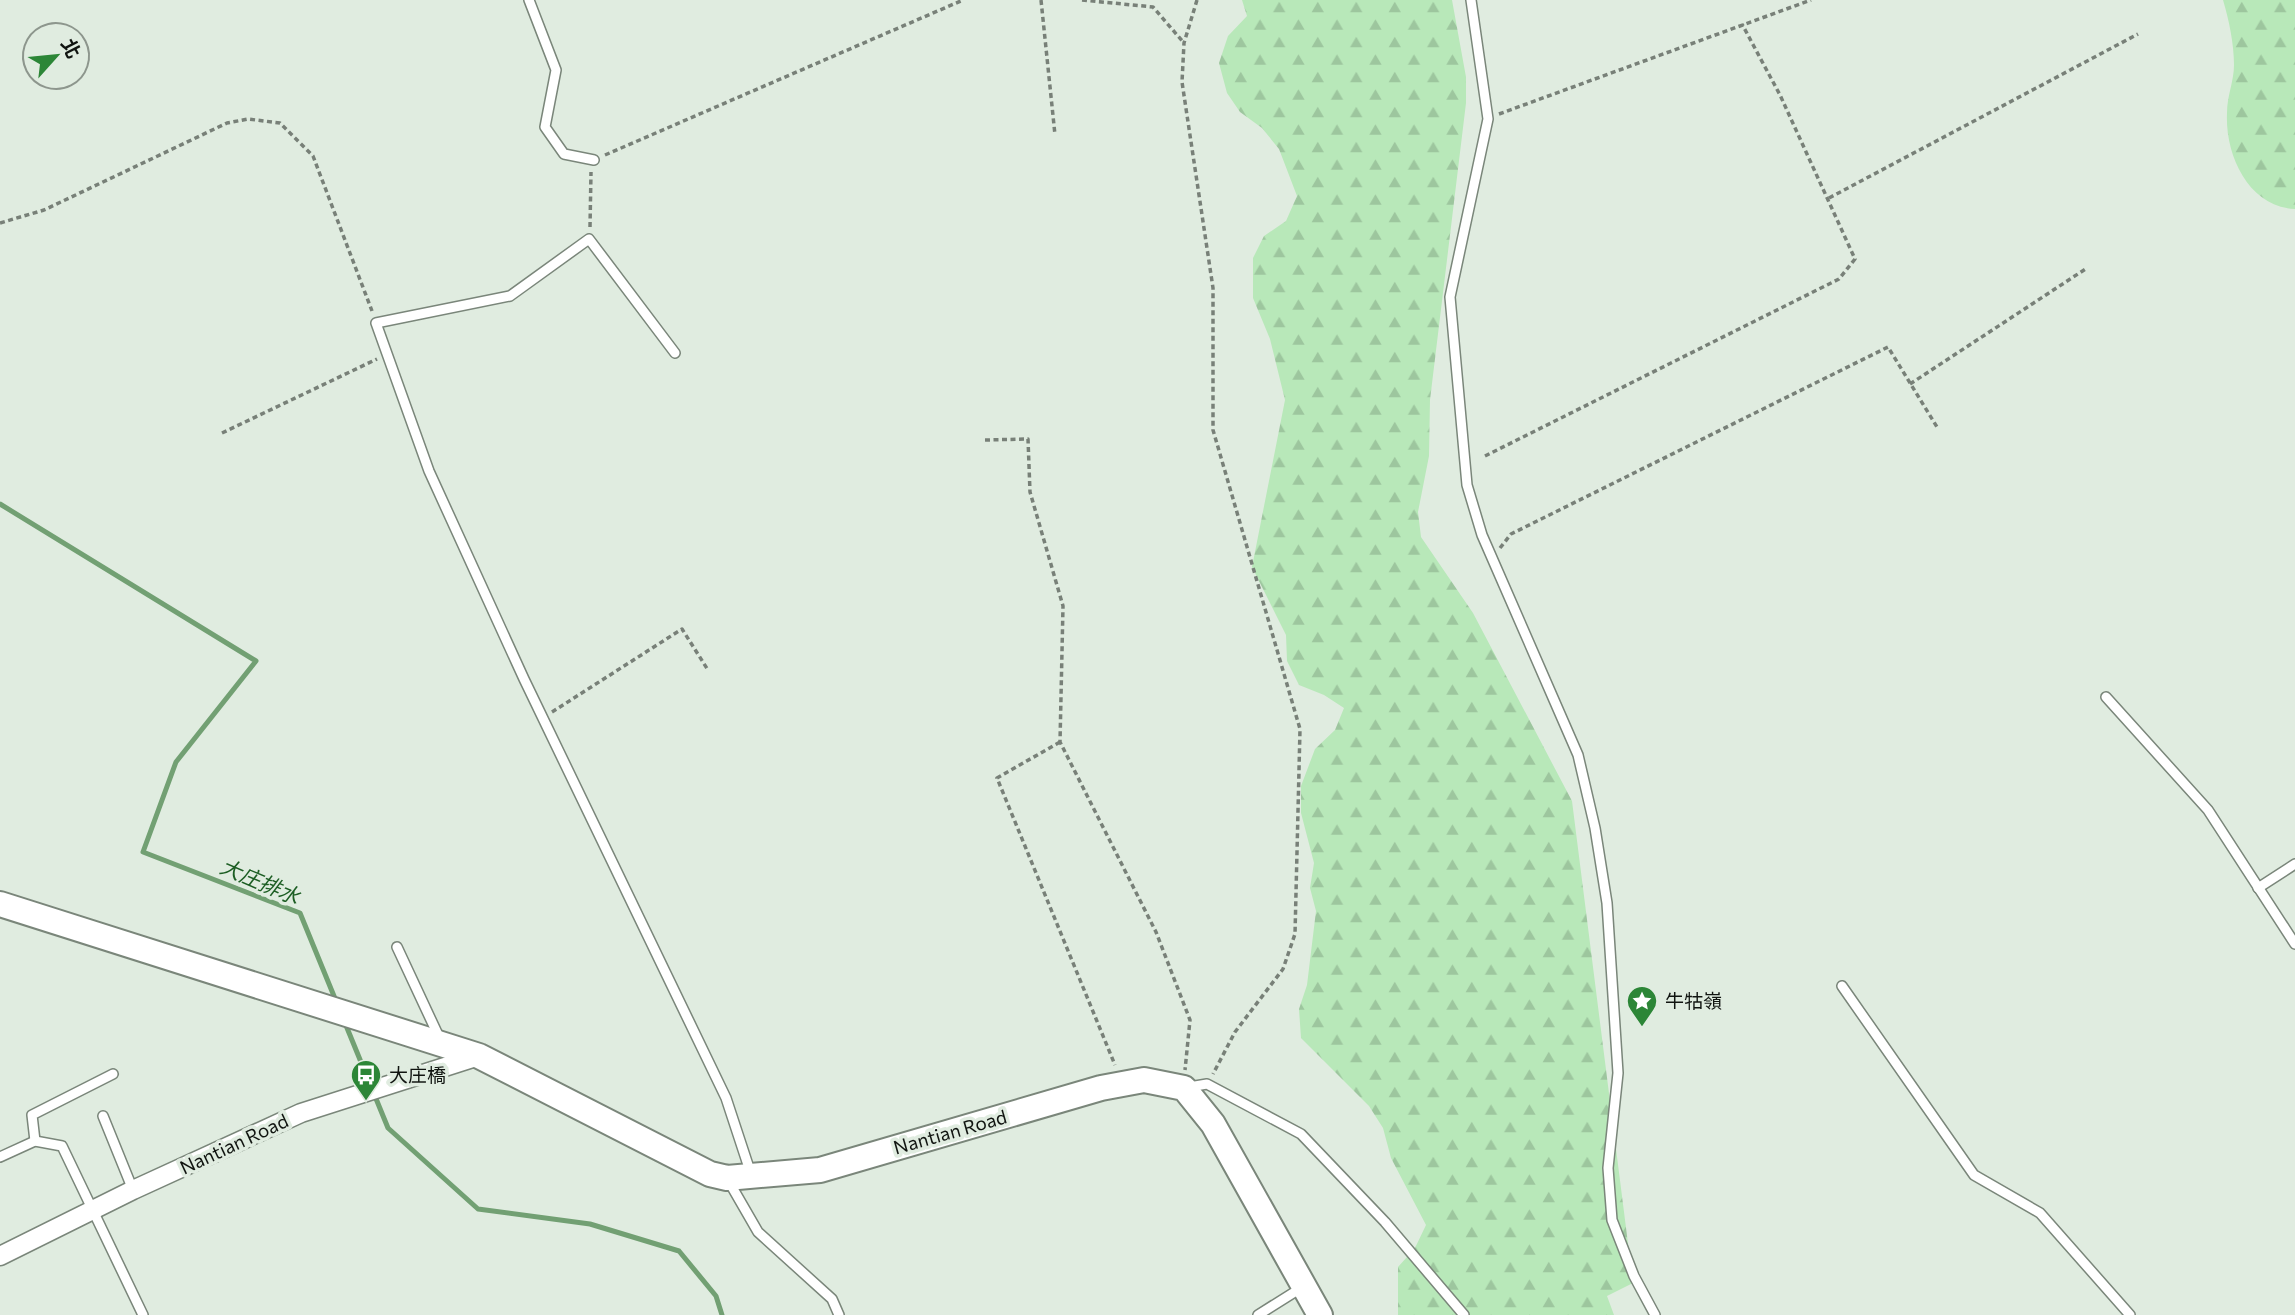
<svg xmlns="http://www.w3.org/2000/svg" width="2295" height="1315" font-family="Commissioner,'Noto Sans TC',sans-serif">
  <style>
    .forest { fill: url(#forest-firs) }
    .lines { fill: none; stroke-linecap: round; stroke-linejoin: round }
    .stream { stroke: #72a073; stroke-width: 5 }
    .service-casing { stroke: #7a867a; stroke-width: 12 }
    .minor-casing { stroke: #7a867a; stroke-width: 21 }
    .secondary-casing { stroke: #7a867a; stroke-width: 28 }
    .path { stroke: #788078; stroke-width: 3.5; stroke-dasharray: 5 3.5; stroke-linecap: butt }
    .service { stroke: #fff; stroke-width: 9 }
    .minor { stroke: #fff; stroke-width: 18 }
    .secondary { stroke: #fff; stroke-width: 24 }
    .labels { text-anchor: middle; stroke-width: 7; stroke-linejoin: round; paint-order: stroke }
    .poi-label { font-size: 19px; fill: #101410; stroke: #e0ece0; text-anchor: start }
    .street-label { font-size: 19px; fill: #101410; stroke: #e0ece0 }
    .water-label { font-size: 21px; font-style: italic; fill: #1d5e24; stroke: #e0ece0 }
  </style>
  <defs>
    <pattern id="forest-firs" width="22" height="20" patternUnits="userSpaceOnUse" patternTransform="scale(1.75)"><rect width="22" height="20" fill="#b8e8b9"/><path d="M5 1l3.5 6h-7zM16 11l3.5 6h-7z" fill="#9dc69e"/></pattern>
  </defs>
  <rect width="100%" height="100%" fill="#e0ece0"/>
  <g class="forest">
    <path d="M1242,0h210l14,77v26l-36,297 -1,56 -11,56 3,25 52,76 99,188 61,482 -26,13 7,19h-216v-48l17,-19 11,-23 -35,-67 -8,-30 -14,-22 -68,-68 -2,-29 8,-24 9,-74 -6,-23 4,-25 -13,-50v-27l14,-37 20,-19 9,-22 -20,-13 -25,-10 -12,-24 -1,-26 -34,-68 33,-167 -15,-61 -17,-41v-40l11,-22 22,-15 11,-25 -18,-47 -17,-21 -22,-16 -13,-19 -8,-30 9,-27 19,-20z"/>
    <path d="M2223,0h72v209c-46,-2 -70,-53 -68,-96 0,-17 7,-32 7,-48 0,-21 -5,-45 -11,-65z"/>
  </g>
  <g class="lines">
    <g class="stream">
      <path d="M0,504l256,157 -80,101 -33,90 157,61 36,88"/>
      <path d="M345,1023l43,105 90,81 112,15 89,27 37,45 6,19"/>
    </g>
    <g class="service-casing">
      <g id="service">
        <path d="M529,0l27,70 -11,57 19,27 30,6"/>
        <path d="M1471,0l17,119 -38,178 17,188 15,50 96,220 17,73 12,75 11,170 -10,95 4,52 22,56 21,39"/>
        <path d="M675,353l-86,-114 -79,57 -134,27 53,148 95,208 202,419 25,76"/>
        <path d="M2106,697l102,113 87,134"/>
        <path d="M2258,888l37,-24"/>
        <path d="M397,947l42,90"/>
        <path d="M1842,986l132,189 66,38 90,102"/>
        <path d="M1189,1087l18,-3 94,50 84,88 79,93"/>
        <path d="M103,1116l30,74"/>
        <path d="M35,1141l-3,-26 81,-41"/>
        <path d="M0,1157l35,-16 27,5 81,169"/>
        <path d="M728,1180l30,52 74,67 7,16"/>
        <path d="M1258,1315l43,-27"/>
      </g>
    </g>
    <g class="minor-casing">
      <path id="minor" d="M0,1256l133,-66 168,-77 178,-57"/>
    </g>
    <g class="secondary-casing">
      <path id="secondary" d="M0,904l479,152 231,118 17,4 93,-8 281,-82 43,-8 40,8 29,36 107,191"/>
    </g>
    <g class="path">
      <path d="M1041,0l14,135"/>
      <path d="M1082,0l71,7 31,36"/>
      <path d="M1197,0l-13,43 -2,39 31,206v142l87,299 -5,205 -12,35 -48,63 -22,42"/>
      <path d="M1499,114l312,-114"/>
      <path d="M605,155l358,-155"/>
      <path d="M1829,198l309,-164"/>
      <path d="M0,223l44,-13 183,-87 21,-4 32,4 33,33 59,155"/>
      <path d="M590,227l1,-55"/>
      <path d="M1910,384l177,-116"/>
      <path d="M222,433l155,-74"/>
      <path d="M985,440l43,-1 2,53 33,114 -3,136 96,190 34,88 -5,50"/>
      <path d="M1485,456l354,-177 16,-20 -75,-164 -38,-71"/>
      <path d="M1500,548l11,-14 377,-187 49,80"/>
      <path d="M552,712l130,-83 26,41"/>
      <path d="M1060,742l-63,36 118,287"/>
    </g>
    <use href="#service" class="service"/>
    <use href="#minor" class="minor"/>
    <use href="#secondary" class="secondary"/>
  </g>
  <defs>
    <g id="sight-pin" transform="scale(1.575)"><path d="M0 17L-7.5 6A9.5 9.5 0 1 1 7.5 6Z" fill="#2c8637" stroke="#e0ece0"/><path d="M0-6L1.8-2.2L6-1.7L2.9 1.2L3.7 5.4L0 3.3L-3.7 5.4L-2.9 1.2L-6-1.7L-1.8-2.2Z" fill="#fff"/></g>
    <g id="bus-pin" transform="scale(1.575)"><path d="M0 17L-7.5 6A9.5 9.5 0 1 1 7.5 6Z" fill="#2c8637" stroke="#e0ece0"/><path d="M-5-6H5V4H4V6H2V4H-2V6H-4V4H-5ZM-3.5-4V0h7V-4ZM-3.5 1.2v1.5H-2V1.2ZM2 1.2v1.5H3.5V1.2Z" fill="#fff"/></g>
  </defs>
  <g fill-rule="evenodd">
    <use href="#sight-pin" x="1642" y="1001"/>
    <use href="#bus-pin" x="366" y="1075"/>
  </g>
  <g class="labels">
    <g class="poi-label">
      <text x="1665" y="1008">牛牯嶺</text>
      <text x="389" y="1082">大庄橋</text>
    </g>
    <g class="street-label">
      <text transform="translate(950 1132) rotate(-16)" y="7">Nantian Road</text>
      <text transform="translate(234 1144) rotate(-25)" y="7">Nantian Road</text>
    </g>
    <g class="water-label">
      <text transform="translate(260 882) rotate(23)" y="7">大庄排水</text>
    </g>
  </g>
  <g transform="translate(56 56) rotate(63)"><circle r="33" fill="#e0ece0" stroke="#8d968d" stroke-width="2"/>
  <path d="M0-5L12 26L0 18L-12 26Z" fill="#2c8637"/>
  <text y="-10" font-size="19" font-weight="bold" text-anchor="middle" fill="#101410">北</text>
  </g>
</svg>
